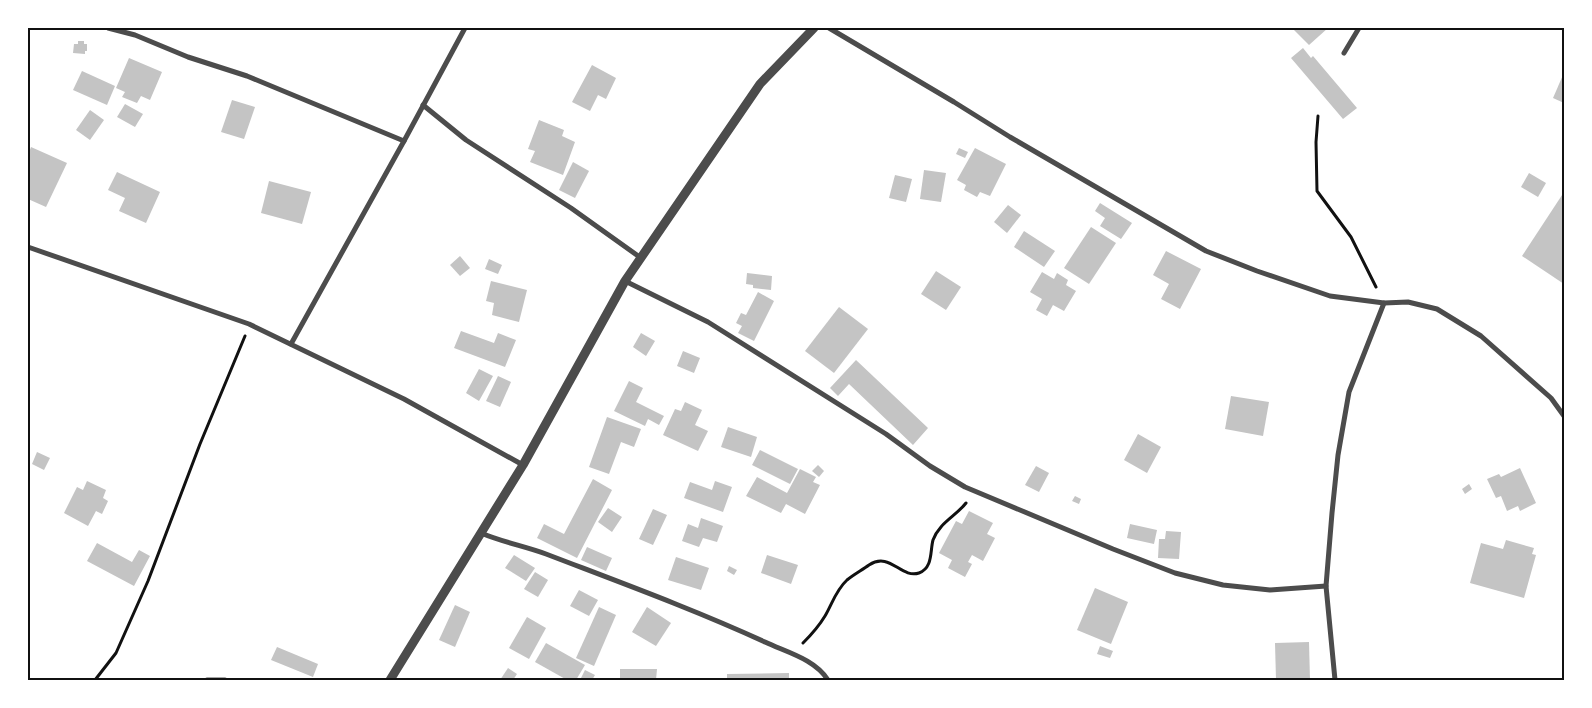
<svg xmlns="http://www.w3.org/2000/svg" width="1592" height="708" font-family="Overpass,sans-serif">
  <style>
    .building { fill: #c4c4c4 }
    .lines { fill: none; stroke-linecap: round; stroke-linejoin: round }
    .path { stroke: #111; stroke-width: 3 }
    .minor { stroke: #4c4c4c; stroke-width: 5 }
    .tertiary { stroke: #4c4c4c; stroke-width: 9 }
    .neatline { fill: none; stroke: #111; stroke-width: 2 }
  </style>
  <rect width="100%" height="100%" fill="#fff"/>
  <g class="building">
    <path d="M1294,28h34l-19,17 -16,-16z"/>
    <path d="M78,41h6v3h3v7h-2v3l-12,-1 1,-9h4z"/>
    <path d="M1303,48l8,10 2,-2 44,52 -14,11 -52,-61z"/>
    <path d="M129,58l33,14 -12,28 -9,-4 -4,7 -15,-6 3,-5 -9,-4z"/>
    <path d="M592,65l24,13 -10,21 -8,-4 -8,16 -18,-9z"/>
    <path d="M82,71l33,15 -8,19 -34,-15z"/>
    <path d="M1563,75l1,1v27l-11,-5z"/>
    <path d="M232,100l23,7 -11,32 -23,-7z"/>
    <path d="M125,104l18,10 -8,13 -18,-10z"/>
    <path d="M90,110l14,10 -14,20 -14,-10z"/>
    <path d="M539,120l25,10 -2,6 13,6 -12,33 -33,-13 5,-11 -7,-2z"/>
    <path d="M31,147l36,16 -21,44 -18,-8v-44z"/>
    <path d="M959,148l9,4 -3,6 -9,-4z"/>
    <path d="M975,148l31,16 -16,32 -10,-4 -3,5 -13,-7 2,-5 -9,-5z"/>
    <path d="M573,162l16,9 -14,27 -16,-8z"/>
    <path d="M924,170l22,3 -5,29 -21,-3z"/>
    <path d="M117,172l43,20 -14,31 -27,-12 6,-13 -17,-8z"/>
    <path d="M1529,173l17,10 -8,14 -17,-10z"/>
    <path d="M895,175l17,4 -6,23 -17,-4z"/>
    <path d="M269,181l42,11 -9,32 -41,-11z"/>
    <path d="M1564,192v92l-42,-28z"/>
    <path d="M1100,203l32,20 -11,16 -21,-13 5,-8 -10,-7z"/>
    <path d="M1008,205l13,10 -14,18 -13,-11z"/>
    <path d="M1091,227l25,16 -27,41 -25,-16z"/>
    <path d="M1024,231l31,20 -11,16 -30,-20z"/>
    <path d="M1166,251l35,18 -21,40 -19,-10 8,-15 -16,-9z"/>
    <path d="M460,256l10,12 -10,8 -10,-11z"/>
    <path d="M489,259l13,6 -4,9 -13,-5z"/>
    <path d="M936,271l25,16 -15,23 -25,-16z"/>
    <path d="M1042,272l12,7 3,-6 11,7 -2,5 10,6 -12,20 -11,-6 -6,11 -11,-6 6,-11 -12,-7z"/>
    <path d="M747,273l25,3 -1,14 -18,-2v-3l-7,-1z"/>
    <path d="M491,281l36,9 -8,32 -27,-7 2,-12 -8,-2z"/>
    <path d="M758,292l16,9 -20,40 -16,-8 4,-7 -6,-3 5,-10 5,2z"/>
    <path d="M839,307l29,22 -34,44 -29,-22z"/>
    <path d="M461,331l33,12 4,-10 18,7 -11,27 -51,-19z"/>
    <path d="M641,333l14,8 -9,15 -13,-9z"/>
    <path d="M683,351l17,7 -6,15 -17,-7z"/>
    <path d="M856,360l72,68 -15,17 -64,-61 -11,12 -8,-8z"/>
    <path d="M479,369l14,7 -14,25 -13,-8z"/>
    <path d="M498,376l13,6 -11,25 -14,-6z"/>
    <path d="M629,381l14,7 -7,14 28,14 -5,9 -11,-6 -3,7 -31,-15z"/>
    <path d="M1231,396l38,6 -6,34 -38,-7z"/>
    <path d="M685,402l17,8 -7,15 13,6 -10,20 -35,-16 12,-26 6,2z"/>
    <path d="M607,417l34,12 -7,18 -13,-5 -12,32 -20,-7z"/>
    <path d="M728,427l29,10 -6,20 -30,-10z"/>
    <path d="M1138,434l23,13 -14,26 -23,-13z"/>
    <path d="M760,450l38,19 -8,15 -38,-19z"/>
    <path d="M37,452l13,6 -6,12 -12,-6z"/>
    <path d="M818,465l6,6 -5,6 -7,-6z"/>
    <path d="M1036,466l13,7 -10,19 -14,-7z"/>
    <path d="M1520,468l16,35 -16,8 -2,-5 -11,5 -6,-15 -5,2 -9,-19 12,-5 2,3z"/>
    <path d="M800,469l16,8 -3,5 7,3 -15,29 -19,-10 -5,9 -35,-17 11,-19 30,16z"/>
    <path d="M593,479l19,11 -35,68 -40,-20 7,-14 20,10z"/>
    <path d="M87,481l19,9 -3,8 5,3 -6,13 -6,-3 -8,15 -24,-13 13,-26 6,3z"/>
    <path d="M715,481l17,6 -9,25 -39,-14 6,-16 22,8z"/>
    <path d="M1469,484l3,5 -7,5 -3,-5z"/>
    <path d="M1075,496l6,3 -2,5 -7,-3z"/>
    <path d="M608,508l14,9 -10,15 -14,-10z"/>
    <path d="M653,509l14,6 -14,30 -14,-6z"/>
    <path d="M969,511l24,12 -6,11 8,4 -12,23 -11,-6 -4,7 4,2 -7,13 -17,-9 4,-8 -13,-7 17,-32 6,3z"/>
    <path d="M701,518l22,8 -6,16 -14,-4 -4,9 -17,-6 6,-17 10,4z"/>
    <path d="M1130,524l27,6 -3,14 -27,-6z"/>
    <path d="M1166,531l15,1 -2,27 -21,-1 1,-19h6z"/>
    <path d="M1506,540l28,8 -2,6 4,1 -12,43 -54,-15 11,-40 22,6z"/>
    <path d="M97,543l35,19 7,-12 11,6 -16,30 -47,-25z"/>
    <path d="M587,547l25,11 -6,13 -25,-11z"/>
    <path d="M514,555l21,13 -9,13 -21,-13z"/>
    <path d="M767,555l31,10 -7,19 -30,-11z"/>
    <path d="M676,557l33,11 -8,22 -33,-10z"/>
    <path d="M729,566l8,4 -3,5 -7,-4z"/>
    <path d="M535,572l13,8 -10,17 -14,-8z"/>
    <path d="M1095,588l33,14 -17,42 -34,-14z"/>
    <path d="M579,590l19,10 -9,16 -19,-10z"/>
    <path d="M455,605l15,7 -15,35 -16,-7z"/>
    <path d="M599,607l17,8 -22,51 -18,-8z"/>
    <path d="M647,607l24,16 -15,23 -24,-14z"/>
    <path d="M527,617l19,11 -17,31 -20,-11z"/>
    <path d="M1309,642l1,38h-34l-1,-37z"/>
    <path d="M546,643l39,22 -9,15h-9l-32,-18z"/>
    <path d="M1100,646l13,5 -3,7 -13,-4z"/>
    <path d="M277,647l41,17 -5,13 -42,-17z"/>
    <path d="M508,668l9,6 -4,6h-13z"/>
    <path d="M620,669h37l-1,11h-36z"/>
    <path d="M585,670l10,5 -3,5h-12z"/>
    <path d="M789,673v7h-62v-6z"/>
  </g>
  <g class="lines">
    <g class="path">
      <path d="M1318,116l-2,26 1,49 34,46 25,50"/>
      <path d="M803,643c8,-8 16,-17 22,-27 7,-12 11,-26 22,-36 6,-5 15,-10 22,-15 21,-14 32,14 50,8 14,-5 11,-22 14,-33 6,-17 23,-24 33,-37"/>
      <path d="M95,680l21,-27 32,-72 52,-137 45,-108"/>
    </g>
    <g class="minor">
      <path d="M108,28l27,7 53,22 59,19 157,65"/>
      <path d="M829,28l125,74 56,35 196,114 51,20 73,25 54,7 24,-1 29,7 44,27 70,62 13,18"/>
      <path d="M1344,53l15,-25"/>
      <path d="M423,105l43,35 105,68 70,50"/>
      <path d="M28,247l221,77 155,75 119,66"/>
      <path d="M625,281l83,41 178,112 44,32 35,21 148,62 62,24 48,12 47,5 56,-4"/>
      <path d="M291,344l113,-203 61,-113"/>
      <path d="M481,533c21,9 43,13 65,21 73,28 147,55 219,88 21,10 50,17 63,38"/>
      <path d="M207,680h18"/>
      <path d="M1335,680l-9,-94 6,-73 6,-58 11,-63 35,-89"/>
    </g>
    <path class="tertiary" d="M390,680l133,-215 102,-184 135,-197 54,-56"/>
  </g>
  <rect width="1592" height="708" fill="none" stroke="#ffffff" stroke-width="58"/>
  <rect x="29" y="29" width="1534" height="650" class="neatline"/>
</svg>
